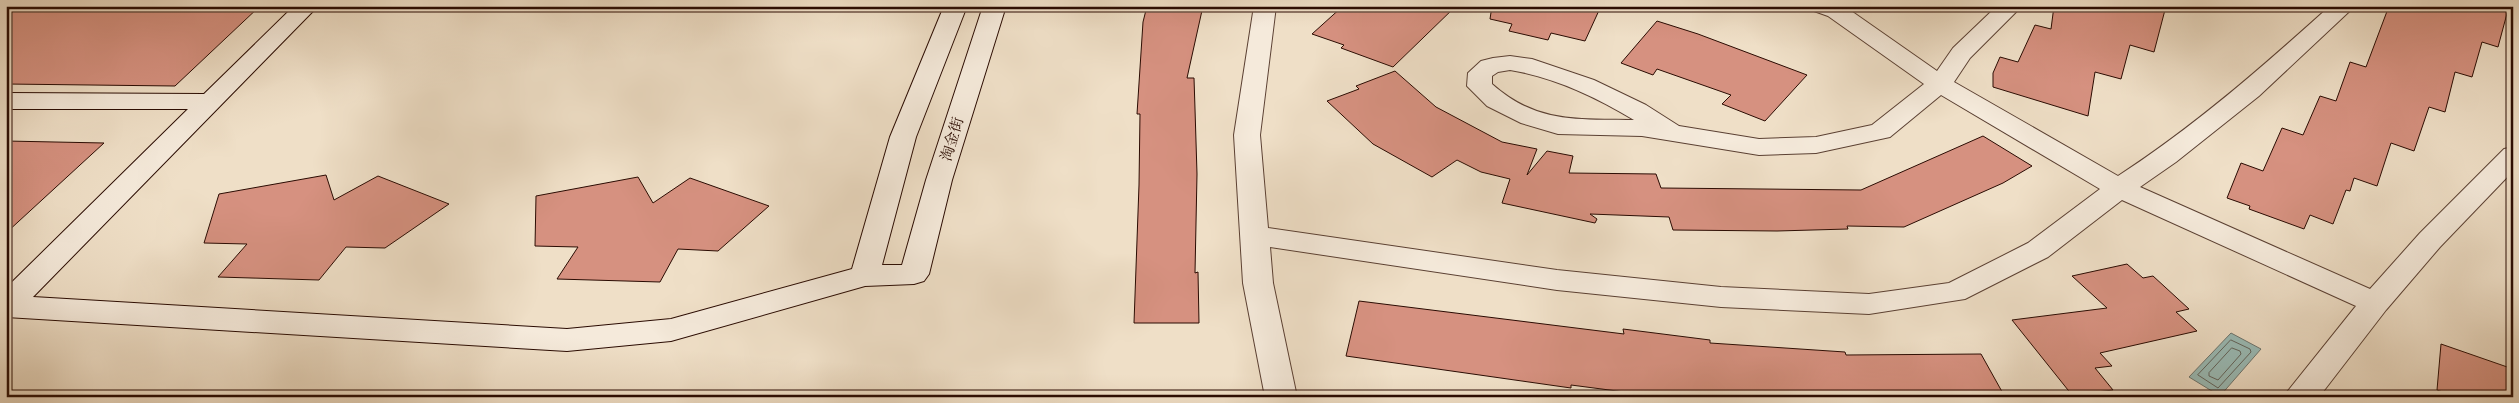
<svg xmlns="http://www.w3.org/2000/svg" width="2519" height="403" font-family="'IM FELL English','Noto Serif SC',serif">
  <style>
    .water { fill: #9abcb7; stroke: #6d756f }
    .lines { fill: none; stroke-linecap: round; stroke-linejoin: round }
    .shore { stroke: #62645c; stroke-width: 1 }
    .building { fill: #d69180; stroke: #2a0b02 }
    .street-casing { stroke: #5b4033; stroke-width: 2 }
    .secondary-casing { stroke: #2a0b02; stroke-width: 2 }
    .street { fill: #f5eadb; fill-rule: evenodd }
    .secondary { fill: #f5eadb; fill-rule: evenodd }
    .labels { text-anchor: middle; stroke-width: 4; stroke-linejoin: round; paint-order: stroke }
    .street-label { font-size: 15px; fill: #2a0b02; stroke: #f5eadb }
  </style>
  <rect width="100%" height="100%" fill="#efdfc7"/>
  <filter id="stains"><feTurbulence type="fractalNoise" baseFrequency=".004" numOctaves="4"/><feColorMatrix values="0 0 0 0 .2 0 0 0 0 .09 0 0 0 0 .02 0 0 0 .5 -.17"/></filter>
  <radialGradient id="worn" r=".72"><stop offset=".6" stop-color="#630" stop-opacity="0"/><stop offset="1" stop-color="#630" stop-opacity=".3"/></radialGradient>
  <path class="water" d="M2231,333l30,16 -41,47 -31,-19z"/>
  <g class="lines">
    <g class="shore">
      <path d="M2231,340l19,9 1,3 -33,36 -20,-13z"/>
      <path d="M2232,348l8,3 1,3 -23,26 -9,-4v-3z"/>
    </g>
  </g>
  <g class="building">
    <path d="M6,6h254l-85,80 -169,-2z"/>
    <path d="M1147,6h56l-16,72h7l1,31 2,65 -2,99 3,-1 1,51h-65l5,-138 1,-71h-3l6,-92z"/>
    <path d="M1343,6h113l-63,61 -52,-19 3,-3 -32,-11z"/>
    <path d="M1492,6h109l-16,35 -34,-8 -3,7 -39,-9 3,-7 -22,-5z"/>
    <path d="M2054,6h112l-12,46 -24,-7 -9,34 -26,-7 -7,44 -95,-29v-14l7,-16 18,5 17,-37 16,4z"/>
    <path d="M2389,6h120l-11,41 -16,-5 -10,35 -17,-5 -10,40 -16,-5 -15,44 -23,-8 -14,43 -23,-8 -4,13 -4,-1 -13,34 -23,-9 -6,14 -55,-20 1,-3 -23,-8 14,-35 22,8 19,-43 21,7 17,-39 16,5 14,-39 16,5z"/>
    <path d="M1657,21l41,13 109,41 -42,46 -43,-17 9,-9 -74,-26 -4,6 -32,-12z"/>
    <path d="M1395,71l41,36 66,35 35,7 -10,26 20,-24 26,5 -4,17 87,1 5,14 200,2 122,-54 49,30 -29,17 -99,44 -57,-1 1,3 -71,2 -104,-1 -4,-13 -79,-3 7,5 -2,4 -93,-20 8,-24 -29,-7 -24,-12 -25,17 -59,-33 -46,-43 32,-12 -3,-3z"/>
    <path d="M6,141l98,2 -98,90z"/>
    <path d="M326,175l8,25 44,-24 71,28 -64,44 -39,-1 -27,33 -101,-3 29,-33 -43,-1 15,-49z"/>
    <path d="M638,177l15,26 37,-25 79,28 -51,45 -40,-2 -18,33 -103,-3 21,-32 -43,-1 1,-50z"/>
    <path d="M2127,264l16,14 10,-2 36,33 -13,3 21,19 -97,22 12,13 -17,2 18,22 -41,5 -60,-75 95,-12 -35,-32z"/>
    <path d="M1359,301l265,33 -1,-5 87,11v3l135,9 1,3 135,-1 24,43h-342l-92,-12v3l-225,-32z"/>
    <path d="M2441,344l72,25v28h-56l-20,-7z"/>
  </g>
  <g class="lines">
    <g class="street-casing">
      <path id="street" d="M1254,6h22l-16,129 8,93 289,42 164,17 148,7 80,-11 79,-40 72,-54 -159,-94 -51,42 -74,16 -57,2 -117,-19 -84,-2 -37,-11 -34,-17 -20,-20 1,-13 13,-12 12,-3 17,-2 22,3 62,21 52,25 33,21 80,13 57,-2 56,-12 52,-41 -96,-68 -14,-5 -3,-5h33l93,65 16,-23 44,-42h25l-52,52 -16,24 164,94c77,-50 144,-109 212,-170h25l-96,90 -83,66 -36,25 230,102 50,-56 84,-84 9,-2v24l-73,76 -54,63 -67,87h-36l73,-91 -234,-106 -74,57 -83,42 -96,15 -148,-7 -164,-17 -287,-43 3,36 24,114h-32l-22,-114 -9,-148zM1510,70c44,7 86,27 124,50 -56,-1 -97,4 -142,-36v-8l6,-4z"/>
    </g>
    <g class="secondary-casing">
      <path id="secondary" d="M294,6h24l-285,291 534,32 104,-10 181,-50 38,-132 54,-131h23l-51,131 -34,128h20l24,-85 57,-174h23l-54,174 -23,94 -5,7 -10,3 -49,2 -194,55 -104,10 -561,-34v-29l182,-179h-182v-16l198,1z"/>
    </g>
    <use href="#street" class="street"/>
    <use href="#secondary" class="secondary"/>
  </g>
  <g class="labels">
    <g class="street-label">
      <text transform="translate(952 139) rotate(-73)" y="5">淘金街</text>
    </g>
  </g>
  <rect width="2519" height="403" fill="none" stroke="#efdfc7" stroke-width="25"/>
  <rect x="8" y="8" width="2504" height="388" fill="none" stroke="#2a0b02" stroke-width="2.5"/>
  <rect x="12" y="12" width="2494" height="378" fill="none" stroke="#2a0b02"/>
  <rect width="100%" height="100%" filter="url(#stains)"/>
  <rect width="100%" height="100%" fill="url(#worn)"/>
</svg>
